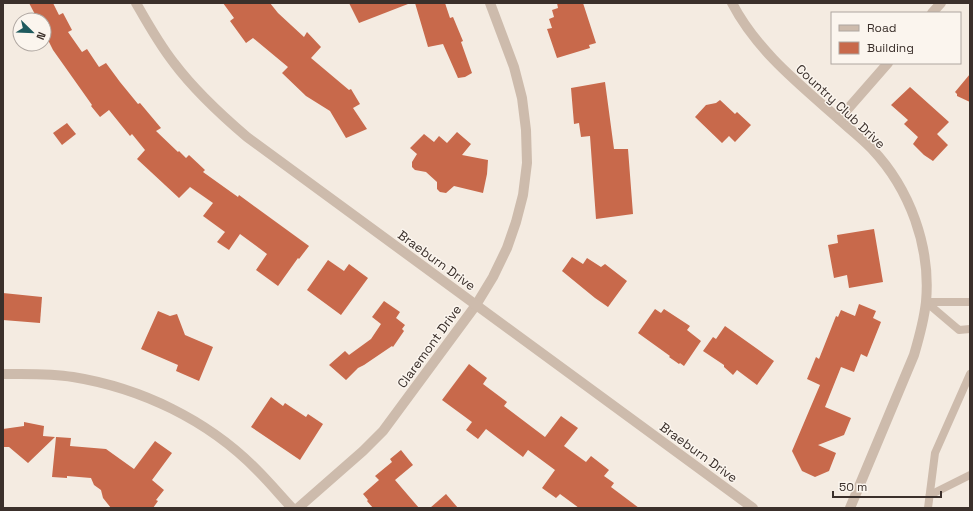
<svg xmlns="http://www.w3.org/2000/svg" width="973" height="511" font-family="'Space Grotesk',sans-serif">
  <style>
    .building { fill: #c8694b }
    .lines { fill: none; stroke-linecap: round; stroke-linejoin: round }
    .service { stroke: #cdbbac; stroke-width: 8 }
    .minor { stroke: #cdbbac; stroke-width: 10 }
    .tertiary { stroke: #cdbbac; stroke-width: 10 }
    .labels { text-anchor: middle; stroke-width: 3; stroke-linejoin: round; paint-order: stroke }
    .street-label { font-size: 13px; fill: #3b302b; stroke: #fbf5ee }
  </style>
  <rect width="100%" height="100%" fill="#f4ebe1"/>
  <g class="building">
    <path d="M29,3h24l6,12 4,-2 9,17 -4,2 14,20 5,-3 12,18 7,-4 14,19 18,22 2,-1 21,25 -5,3 22,21 1,-1 7,7 3,-3 16,15 -2,2 35,25 1,-2 70,51 -10,13 -1,-1 -20,28 -22,-16 11,-16 -27,-20 -11,16 -12,-8 8,-10 -22,-16 10,-13 -23,-16 -11,11 -42,-39 8,-9 -13,-16 -2,2 -21,-26 -9,7 -9,-11 1,-1 -39,-55 -9,-18v-12h-6z"/>
    <path d="M223,3h47l8,10 26,24 3,-5 14,15 -10,11 38,32 2,-1 9,15 -7,4 14,21 -21,9 -16,-27 -24,-15 -24,-23 6,-6 -35,-29 -7,5 -16,-22 4,-3z"/>
    <path d="M349,3h59v1l-49,19z"/>
    <path d="M415,3h30l5,15 3,-1 10,24 -2,1 11,31 -7,4 -7,1 -15,-34 -15,3z"/>
    <path d="M557,3h26l13,40 -7,2 1,3 -33,10 -10,-29 5,-1 -3,-9 5,-2 -2,-7 6,-2z"/>
    <path d="M970,74v28l-13,-6v-2l-2,-2z"/>
    <path d="M605,82l9,67h14l5,65 -37,5 -6,-83 -9,1 -2,-14 -5,1 -3,-36z"/>
    <path d="M910,87l39,35 -12,12 11,11 -15,16 -9,-6 -11,-11 5,-7 -14,-13 4,-4 -17,-15z"/>
    <path d="M720,100l15,14 2,-2 14,13 -16,17 -6,-6 -7,7 -27,-26 11,-12 10,-2z"/>
    <path d="M67,123l9,11 -14,11 -9,-12z"/>
    <path d="M457,132l14,12 -9,11 26,5 -1,14 -4,19 -29,-7 -8,7 -6,-1 -3,-3v-7l-11,-10 -11,-2 -3,-3v-5l5,-8 -7,-6 14,-14 10,8 5,-6 8,7z"/>
    <path d="M874,229l9,53 -34,6 -2,-13 -13,3 -6,-33 10,-2 -1,-8z"/>
    <path d="M572,257l11,7 4,-6 14,9 4,-3 22,17 -19,26 -13,-9 -33,-27z"/>
    <path d="M328,260l16,11 5,-7 19,14 -27,37 -34,-25z"/>
    <path d="M3,293l39,4 -2,26 -37,-3z"/>
    <path d="M384,301l16,11 -4,6 9,7 -3,4 2,2 -11,16 -1,-1 -28,19 -6,3 -12,12 -17,-15 16,-14 4,4 22,-16 10,-15 -9,-7z"/>
    <path d="M859,304l17,7 -3,7 8,4 -14,35 -6,-3 -7,18 -13,-5 -16,40 26,11 -7,17 -26,10 18,8 -7,18 -14,6 -13,-6 -10,-20 28,-66 -13,-6 9,-22 3,2 17,-43 2,1 3,-7 14,6z"/>
    <path d="M655,309l6,4 3,-4 26,17 -3,4 14,11 -17,25 -4,-3 -1,1 -10,-7 1,-1 -32,-23z"/>
    <path d="M158,311l12,5 7,-2 8,21 28,12 -14,34 -23,-10 2,-6 -37,-16z"/>
    <path d="M725,326l49,35 -17,24 -20,-15 -4,5 -9,-8v-2l-21,-14 10,-14 3,2z"/>
    <path d="M469,364l18,14 -4,6 24,18 -3,4 41,31 16,-21 17,12 -14,18 22,16 5,-6 18,14 -5,6 10,7 -3,4 28,21h-60l-19,-14 -4,4 -14,-10 13,-18 -27,-20 -5,7 -37,-28 -8,10 -12,-9 6,-8 -30,-22z"/>
    <path d="M271,397l12,9 2,-3 21,14 2,-3 15,10 -23,36 -49,-33z"/>
    <path d="M24,422l20,4 -1,10 12,1 -27,26 -19,-16h-6v-18l21,-3z"/>
    <path d="M56,437l15,1 -1,8 36,3 28,20 21,-28 17,12 -20,27 12,10 -8,10 2,1 -5,7h-42l-8,-10 -2,-8 -7,-5 -3,-7 -24,-2v2l-15,-1z"/>
    <path d="M401,450l12,15 -18,15 24,28h-46l-6,-7 1,-1 -5,-6 16,-14 -4,-4 17,-14 -2,-3z"/>
    <path d="M446,494l12,14h-28z"/>
  </g>
  <g class="lines">
    <g class="service">
      <path d="M926,302l33,28 11,-1"/>
      <path d="M926,302h44"/>
      <path d="M930,495l40,-20"/>
      <path d="M928,508l7,-55 35,-79"/>
    </g>
    <g class="minor">
      <path d="M732,3c27,52 75,87 118,126 7,6 15,13 22,20 38,40 59,98 54,153 -2,18 -7,36 -12,53l-64,153"/>
      <path d="M932,13l9,-10"/>
      <path d="M839,119l49,-56"/>
      <path d="M3,374c23,0 47,-1 70,3 68,11 135,43 184,93 12,12 23,25 35,38"/>
      <path d="M298,508l65,-57 20,-20 93,-126 17,-28 14,-29 9,-26 7,-27 4,-32 -1,-33 -4,-32 -8,-31 -24,-64"/>
    </g>
    <path class="tertiary" d="M136,3c12,21 23,41 38,60 21,28 46,51 73,74l506,371"/>
  </g>
  <g class="labels">
    <g class="street-label">
      <text transform="translate(841 106) rotate(43)" y="5">Country Club Drive</text>
      <text transform="translate(437 260) rotate(36)" y="5">Braeburn Drive</text>
      <text transform="translate(429 346) rotate(-54)" y="5">Claremont Drive</text>
      <text transform="translate(699 452) rotate(36)" y="5">Braeburn Drive</text>
    </g>
  </g>
  <rect width="973" height="511" fill="none" stroke="#3b302b" stroke-width="8"/>
  <rect x="831" y="12" width="130" height="52" fill="#fbf5ee" stroke="#aea6a0"/>
  <rect x="839" y="25" width="20" height="6" fill="#cdbbac" stroke="#aea6a0"/>
  <text x="867" y="32" font-size="12" fill="#3b302b">Road</text>
  <rect x="839" y="42" width="20" height="12" fill="#c8694b" stroke="#aea6a0"/>
  <text x="867" y="52" font-size="12" fill="#3b302b">Building</text>
  <g transform="translate(32 32) rotate(113)"><circle r="19" fill="#fbf5ee" stroke="#aea6a0"/>
  <path d="M0-3L7 15L0 10L-7 15Z" fill="#1f5a5e"/>
  <text y="-6" font-size="11" font-weight="bold" text-anchor="middle" fill="#3b302b">N</text>
  </g>
  <path d="M833 491v6h108v-6" fill="none" stroke="#3b302b" stroke-width="2"/>
  <text x="839" y="491" font-size="12" fill="#3b302b" stroke="#fbf5ee" stroke-width="3" paint-order="stroke">50 m</text>
</svg>
